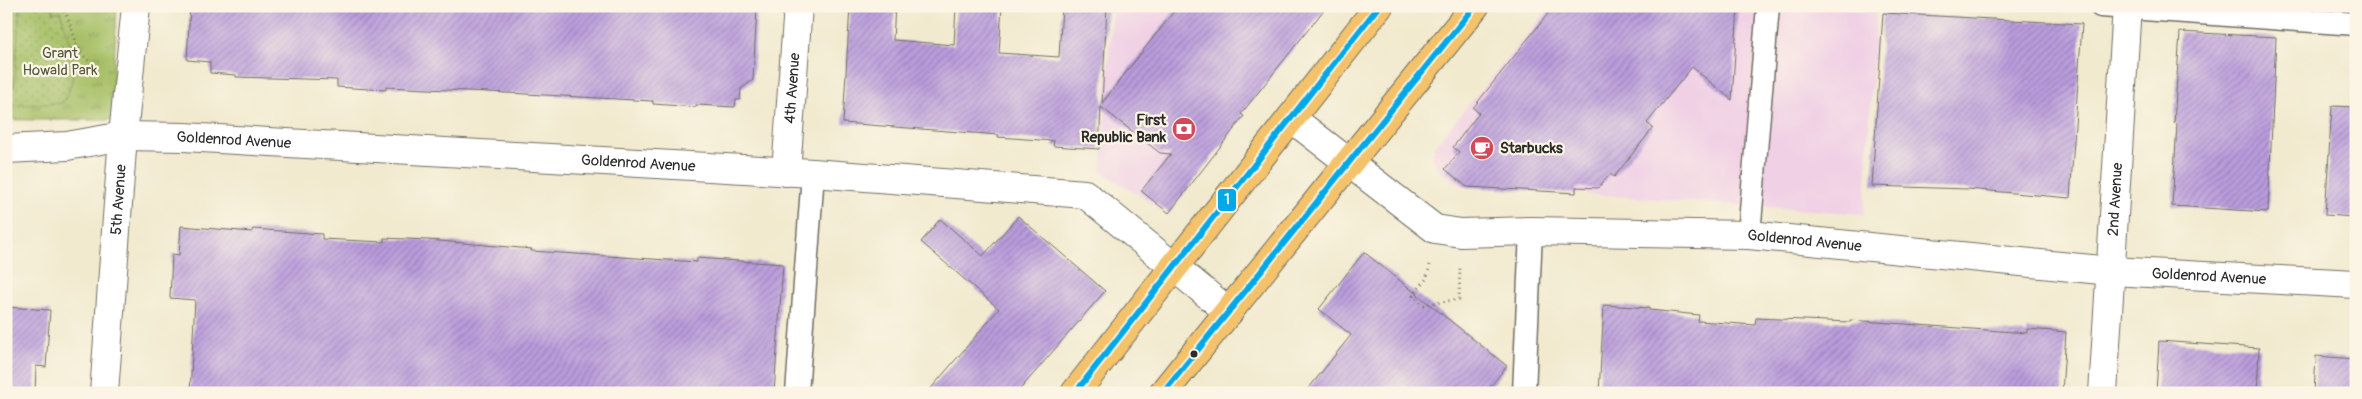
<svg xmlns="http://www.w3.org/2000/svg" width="2362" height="399" font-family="Pangolin,sans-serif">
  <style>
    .built { fill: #f0d0e5 }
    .grass { fill: url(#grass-tufts); stroke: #687548 }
    .garden { fill: url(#garden-dots); stroke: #687548 }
    .building { fill: url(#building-hatch) }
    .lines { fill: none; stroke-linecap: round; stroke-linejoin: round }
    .service-casing { stroke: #706e64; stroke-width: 25 }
    .minor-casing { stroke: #706e64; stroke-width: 30 }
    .tertiary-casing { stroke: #706e64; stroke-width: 30 }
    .trunk-casing { stroke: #706e64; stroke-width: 30 }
    .path { stroke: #706e64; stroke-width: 3; stroke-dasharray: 1 4; stroke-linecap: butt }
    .service { stroke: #fff; stroke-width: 22 }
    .minor { stroke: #fff; stroke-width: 28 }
    .tertiary { stroke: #fff; stroke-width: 28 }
    .trunk { stroke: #f3c26a; stroke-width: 28 }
    .bus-1-casing { stroke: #fcf5e5; stroke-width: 10 }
    .bus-1 { stroke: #02a8e8; stroke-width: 6 }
    .bus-dot { fill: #2b2b2b; stroke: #fcf5e5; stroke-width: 2 }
    .labels { text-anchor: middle; stroke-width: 4.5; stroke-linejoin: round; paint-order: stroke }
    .park-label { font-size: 15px; fill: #50573c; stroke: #fcf5e5 }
    .street-label { font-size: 15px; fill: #2b2b2b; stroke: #fcf5e5 }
    .poi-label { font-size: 15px; font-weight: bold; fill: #2b2b2b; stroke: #fcf5e5; text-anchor: end }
    .line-badge { stroke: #fcf5e5; stroke-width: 2 }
    .badge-label { font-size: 14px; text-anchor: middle; font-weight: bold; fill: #fff }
  </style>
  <defs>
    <pattern id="grass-tufts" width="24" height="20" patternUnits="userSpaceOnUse" patternTransform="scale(1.25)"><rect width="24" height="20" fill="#a5bf65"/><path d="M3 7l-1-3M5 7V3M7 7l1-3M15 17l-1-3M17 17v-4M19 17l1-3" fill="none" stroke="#879b53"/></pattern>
    <pattern id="garden-dots" width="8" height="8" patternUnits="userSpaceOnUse" patternTransform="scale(1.25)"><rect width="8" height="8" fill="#a5bf65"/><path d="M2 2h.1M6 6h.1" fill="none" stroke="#879b53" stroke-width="1.8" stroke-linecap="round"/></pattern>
    <pattern id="building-hatch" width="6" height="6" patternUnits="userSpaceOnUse" patternTransform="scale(1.25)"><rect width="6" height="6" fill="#b99cdd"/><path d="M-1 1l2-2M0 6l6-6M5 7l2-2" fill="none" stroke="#977fb3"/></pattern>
  </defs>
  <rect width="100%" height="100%" fill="#fcf5e5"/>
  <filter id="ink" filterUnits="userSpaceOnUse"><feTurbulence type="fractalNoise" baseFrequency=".02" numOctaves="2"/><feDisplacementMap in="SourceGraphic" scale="10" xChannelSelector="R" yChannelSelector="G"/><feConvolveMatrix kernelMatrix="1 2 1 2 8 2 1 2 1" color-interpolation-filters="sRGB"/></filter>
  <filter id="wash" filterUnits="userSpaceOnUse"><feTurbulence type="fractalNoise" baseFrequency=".0096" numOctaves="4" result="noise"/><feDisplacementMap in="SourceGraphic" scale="20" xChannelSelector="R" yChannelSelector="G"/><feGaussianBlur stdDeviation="1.12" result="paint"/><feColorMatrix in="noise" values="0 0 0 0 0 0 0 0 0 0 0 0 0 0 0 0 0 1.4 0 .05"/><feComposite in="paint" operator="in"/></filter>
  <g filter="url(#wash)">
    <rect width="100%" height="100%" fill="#f1eacf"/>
    <g class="built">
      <path d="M1112,6h217l-166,205 -62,-40z"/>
      <path d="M1551,6h326l-13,208 -403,-29 -21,-13 -8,-15 3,-12z"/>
    </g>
    <path class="grass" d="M6,6h111l-6,114h-105z"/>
    <path class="garden" d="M20,6h32l2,7 6,-2c9,29 23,64 2,92l-56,3v-20h8z"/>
    <g id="blocks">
      <g class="building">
        <path d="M190,6h378l38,4v-4h151l-4,74 -12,9 -1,11h-4l-1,7 -39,-2v2l-43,-3v-3l-164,-9 -103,-5v3l-49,-3v-7l-101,-3v-2l-26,-2v-11l-23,-2z"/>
        <path d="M850,6h45l-2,34 61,5 2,-39h46l-3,47 60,4 3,-51h45l-5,97 76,-97h149l-86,108 3,2 -75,97 -28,-22 30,-37 -11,-1 -59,-46 -2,42 -46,-3 1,-5 -56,-4 1,-2 -156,-12z"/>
        <path d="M1554,6h184l-6,94 -40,-33 -45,56 6,5 -39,49 -4,-3 -12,14 -22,-1v6l-109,-6 -22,-18 14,-17 -6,-5 26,-34 -6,-5z"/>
        <path d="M1883,13l199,11 -12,174 -102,-9 -96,-3z"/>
        <path d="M2180,32l96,5 -8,175 -96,-6 5,-82 -3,-1z"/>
        <path d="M2332,106l24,1v110l-31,-2z"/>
        <path d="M1018,216l87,75 -88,102h-90l72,-84 -78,-67 19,-23 43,37z"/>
        <path d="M181,226l71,6 1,-3 69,5v5l62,3v-4l44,2 104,9 -1,2 166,11v-4l86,6 -9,129h-584l5,-93 -25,-2 2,-44 7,1z"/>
        <path d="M1364,252l143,114 -22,27h-180l46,-58 -32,-26z"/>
        <path d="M1604,305l45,3v2l50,5 -1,6 57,4 1,-7 94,4v-2l177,13v-4l39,3 -4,61h-463z"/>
        <path d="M6,307l44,3 -4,57 -10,-1 -1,27h-29z"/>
        <path d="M2159,341l100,7 -2,45h-101z"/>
        <path d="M2316,356l40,3v34h-42z"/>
      </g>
    </g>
  </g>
  <g filter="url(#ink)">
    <use href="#blocks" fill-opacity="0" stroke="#706e64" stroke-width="1"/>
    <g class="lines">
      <g class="service-casing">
        <g id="service">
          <path d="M2101,6l255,18"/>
          <path d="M1749,235l19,-229"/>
          <path d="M797,393l16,-220"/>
          <path d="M1524,393l7,-162"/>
        </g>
      </g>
      <g class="minor-casing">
        <g id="minor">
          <path id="s1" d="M1291,118l144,111 26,4 70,-2 218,4 362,36 245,13"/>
          <path id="s2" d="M786,172l12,-166"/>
          <path id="s3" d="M104,393l19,-257 13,-130"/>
          <path id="s4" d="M2103,393l24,-387"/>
        </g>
      </g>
      <g class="tertiary-casing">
        <g id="tertiary">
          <path id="s5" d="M6,149l61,-3 56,-10 61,1 629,36 272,21 144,118"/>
        </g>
      </g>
      <g class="trunk-casing">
        <g id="trunk">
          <path d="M1075,393l304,-387"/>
          <path d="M1163,393l312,-387"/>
        </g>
      </g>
      <g class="path">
        <path d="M63,6l17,46 15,15"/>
        <path d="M1430,265l-4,14 -13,17 11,9 35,-6 1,-31"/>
      </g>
      <use href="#service" class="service"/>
      <use href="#minor" class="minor"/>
      <use href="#tertiary" class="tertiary"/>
      <use href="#trunk" class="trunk"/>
      <g class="bus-1-casing">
        <g id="bus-1">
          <path d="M1075,393l304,-387"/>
          <path d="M1163,393l312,-387"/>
        </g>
      </g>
      <use href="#bus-1" class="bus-1"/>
    </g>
  </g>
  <defs>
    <g id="bank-disc" transform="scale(1.25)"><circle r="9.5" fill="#d1495b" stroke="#fcf5e5"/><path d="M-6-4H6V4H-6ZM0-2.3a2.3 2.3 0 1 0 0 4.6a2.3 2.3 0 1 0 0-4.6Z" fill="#fff"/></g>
    <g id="cafe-disc" transform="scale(1.25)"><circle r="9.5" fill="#d1495b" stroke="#fcf5e5"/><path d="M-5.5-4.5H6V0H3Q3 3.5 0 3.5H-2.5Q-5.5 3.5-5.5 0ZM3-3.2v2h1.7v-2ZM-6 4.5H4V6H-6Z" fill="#fff"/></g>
  </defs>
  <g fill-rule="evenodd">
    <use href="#bank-disc" x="1184" y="129"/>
    <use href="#cafe-disc" x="1482" y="148"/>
  </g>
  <circle class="bus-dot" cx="1194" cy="354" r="4.5"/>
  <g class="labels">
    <g class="park-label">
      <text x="60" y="58">Grant<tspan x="60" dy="17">Howald Park</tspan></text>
    </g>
    <g class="street-label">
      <text dy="5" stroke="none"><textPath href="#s2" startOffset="84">4th Avenue</textPath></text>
      <text dy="5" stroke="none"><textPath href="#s5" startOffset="229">Goldenrod Avenue</textPath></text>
      <text dy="5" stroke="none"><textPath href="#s5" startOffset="634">Goldenrod Avenue</textPath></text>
      <text dy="5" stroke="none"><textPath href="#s3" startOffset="194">5th Avenue</textPath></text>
      <text dy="5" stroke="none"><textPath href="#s4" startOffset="194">2nd Avenue</textPath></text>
      <text dy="5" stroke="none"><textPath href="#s1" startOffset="552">Goldenrod Avenue</textPath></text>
      <text dy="5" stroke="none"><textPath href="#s1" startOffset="958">Goldenrod Avenue</textPath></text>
    </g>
    <g class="poi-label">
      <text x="1166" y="125">First<tspan x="1166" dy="17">Republic Bank</tspan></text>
      <text x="1500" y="153" text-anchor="start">Starbucks</text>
    </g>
  </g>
  <rect class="line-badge" x="1217" y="188" width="20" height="24" rx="5" fill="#02a8e8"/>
  <g class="badge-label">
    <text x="1227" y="204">1</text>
  </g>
  <rect width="2362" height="399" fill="none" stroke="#fcf5e5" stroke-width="25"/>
</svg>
